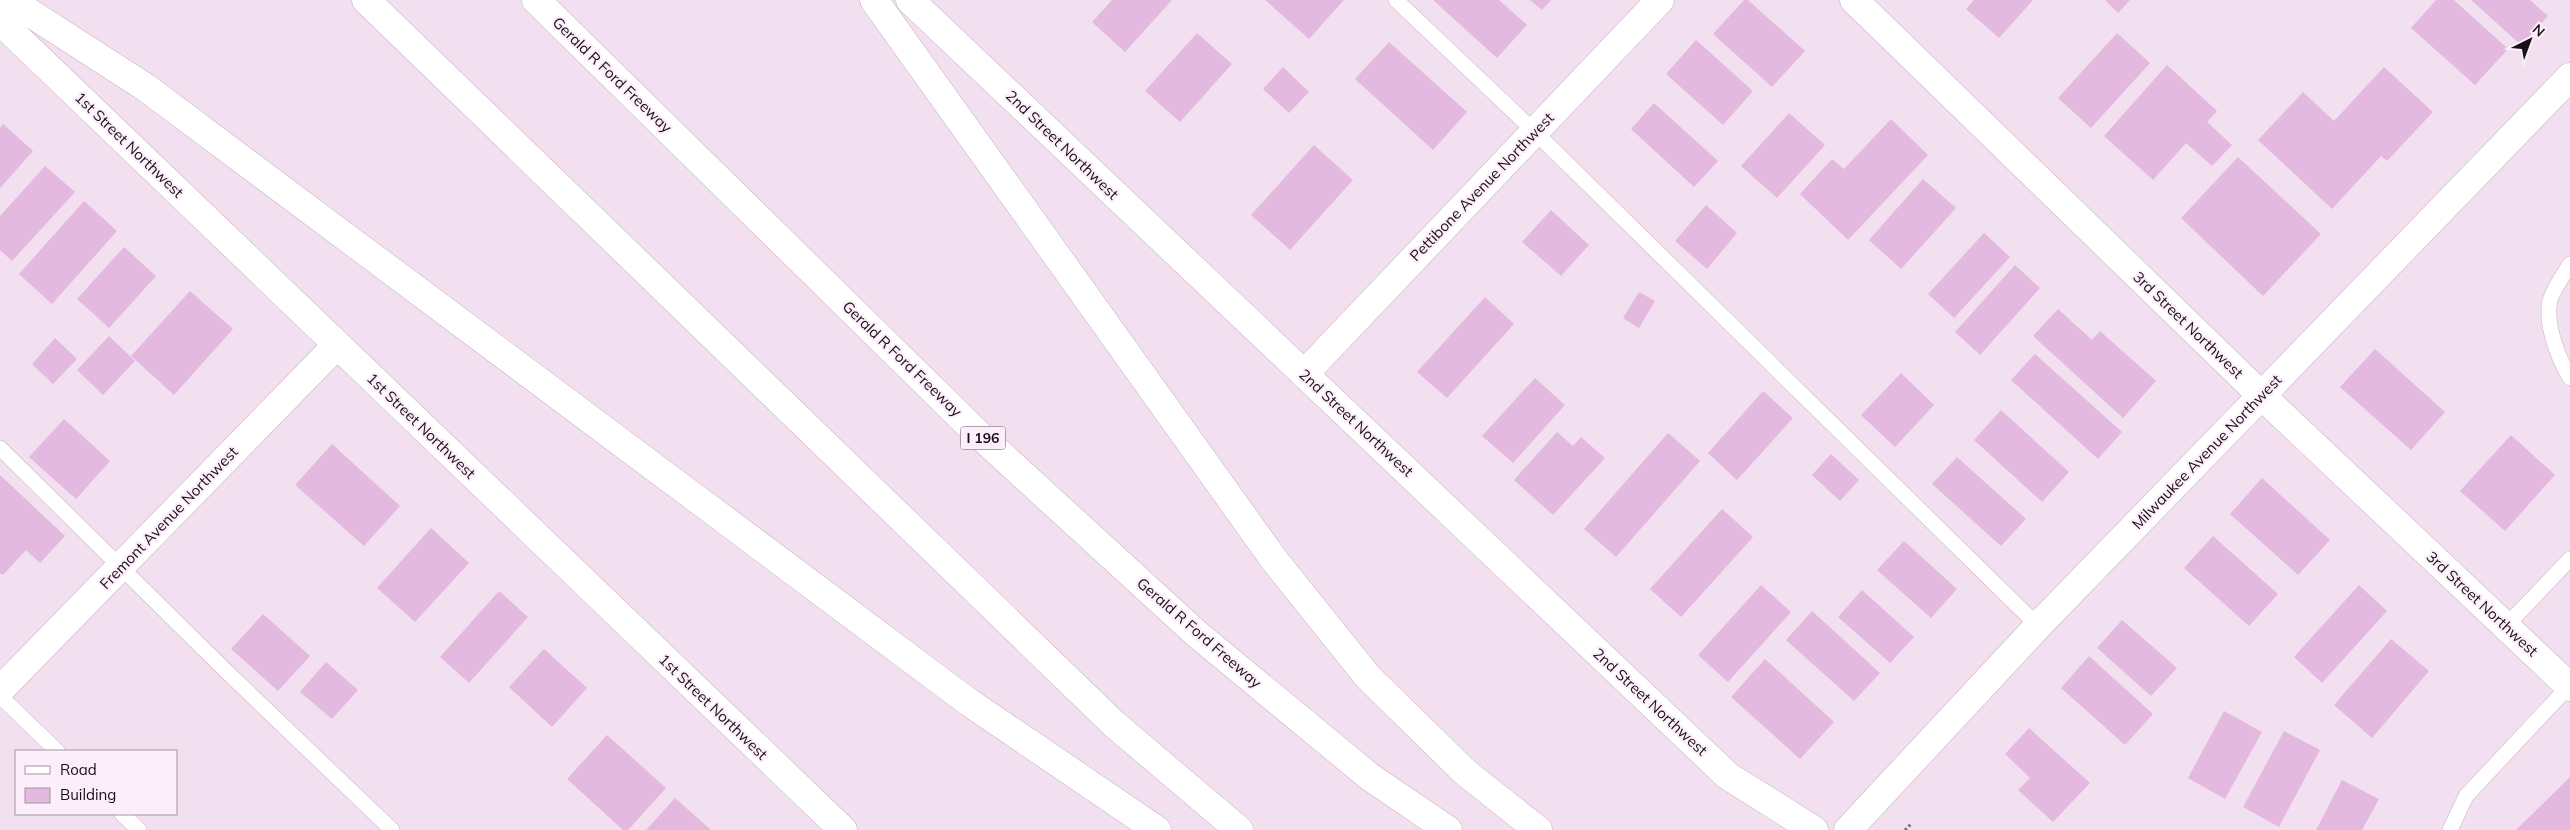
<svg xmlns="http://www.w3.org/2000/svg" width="2570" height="830" font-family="Mulish,sans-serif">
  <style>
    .building { fill: #e3b9df }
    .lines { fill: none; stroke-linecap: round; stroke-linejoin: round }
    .service-casing { stroke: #c5b3c3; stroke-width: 16 }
    .minor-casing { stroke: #c5b3c3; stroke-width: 29 }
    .tertiary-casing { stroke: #c5b3c3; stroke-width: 29 }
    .motorway-casing { stroke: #c5b3c3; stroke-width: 29 }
    .path { stroke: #7b6f79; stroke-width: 3; stroke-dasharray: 2.5 2.5; stroke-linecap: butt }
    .service { stroke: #fff; stroke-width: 15 }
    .minor { stroke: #fff; stroke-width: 28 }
    .tertiary { stroke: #fff; stroke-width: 28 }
    .motorway { stroke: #fff; stroke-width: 28 }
    .labels { text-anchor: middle; stroke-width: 4.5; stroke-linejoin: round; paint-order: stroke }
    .shield { fill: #fdeefb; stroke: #5c535b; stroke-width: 1 }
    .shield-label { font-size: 14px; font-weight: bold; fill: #171116 }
    .street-label { font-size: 15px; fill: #171116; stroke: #fdeefb }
  </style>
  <rect width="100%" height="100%" fill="#f2e0f0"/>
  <g class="building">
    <path d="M1112,0h60l-47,52 -33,-30z"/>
    <path d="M1265,0h79l-35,39z"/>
    <path d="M1433,0h66l28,25 -30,33z"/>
    <path d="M1530,0h21l-9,10z"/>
    <path d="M1744,0h4l57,51 -33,36 -59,-53z"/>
    <path d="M1974,0h59l-34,38 -33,-29z"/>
    <path d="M2105,0h25l-12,13z"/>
    <path d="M2436,0h18l54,49 -33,36 -64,-57z"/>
    <path d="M2471,0h59l18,16 -27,29z"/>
    <path d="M1197,33l35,31 -52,58 -35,-31z"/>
    <path d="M2117,33l33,30 -59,65 -33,-30z"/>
    <path d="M1696,40l57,51 -30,34 -57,-51z"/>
    <path d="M1389,42l78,70 -34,38 -78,-71z"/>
    <path d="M2167,65l50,46 -10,11 25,23 -20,21 -26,-23 -33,37 -49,-44z"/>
    <path d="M1283,67l26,25 -20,21 -26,-24z"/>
    <path d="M2384,67l49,45 -46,49 -6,-5 -49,53 -74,-69 45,-48 31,29z"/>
    <path d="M1654,103l64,58 -24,26 -63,-58z"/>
    <path d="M1789,113l36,32 -48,53 -36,-32z"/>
    <path d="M1891,119l37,36 -80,85 -48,-46 32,-35 12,10z"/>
    <path d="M3,124l30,27 -33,37v-60z"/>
    <path d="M1314,145l39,35 -63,70 -39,-35z"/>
    <path d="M2238,157l83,77 -58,62 -82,-78z"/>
    <path d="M45,166l30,26 -63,69 -12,-11v-34z"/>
    <path d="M1923,179l33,29 -55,61 -32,-29z"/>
    <path d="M84,201l33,30 -65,73 -33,-30z"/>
    <path d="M1706,205l31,28 -30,36 -32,-28z"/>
    <path d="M1551,210l38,35 -28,31 -39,-34z"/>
    <path d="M1984,233l26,24 -56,61 -26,-24z"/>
    <path d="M124,247l32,29 -47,52 -32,-29z"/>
    <path d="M2015,265l25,23 -60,67 -25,-23z"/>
    <path d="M190,291l43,38 -59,66 -43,-39z"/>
    <path d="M1639,292l16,9 -16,27 -16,-10z"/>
    <path d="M1485,297l29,27 -67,74 -30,-26z"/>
    <path d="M2058,309l34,31 8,-9 56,50 -33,37 -90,-82z"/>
    <path d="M109,336l26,25 -32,34 -26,-25z"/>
    <path d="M55,338l22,21 -24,25 -21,-20z"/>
    <path d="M2375,349l70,63 -34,38 -71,-63z"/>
    <path d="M2035,354l87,78 -24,27 -87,-79z"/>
    <path d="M1901,373l33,32 -39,42 -34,-32z"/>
    <path d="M1535,378l30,27 -52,58 -31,-27z"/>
    <path d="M1763,391l30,27 -56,62 -29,-27z"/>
    <path d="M2001,410l68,62 -27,30 -68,-62z"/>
    <path d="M64,419l46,42 -34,38 -47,-42z"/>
    <path d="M1557,432l16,14 8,-9 24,21 -52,57 -39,-35z"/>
    <path d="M1668,433l32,28 -84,96 -32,-28z"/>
    <path d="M2511,435l44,40 -50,56 -45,-40z"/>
    <path d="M332,444l68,62 -36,40 -69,-61z"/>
    <path d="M1831,454l28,26 -19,21 -28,-26z"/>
    <path d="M1957,457l69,62 -25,27 -69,-62z"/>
    <path d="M0,475l65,61 -25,27 -14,-13 -23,25 -3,-2z"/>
    <path d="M2262,478l68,62 -32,35 -68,-61z"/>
    <path d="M1722,509l31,28 -72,80 -31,-28z"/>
    <path d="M431,528l38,35 -54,59 -38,-34z"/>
    <path d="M2213,536l65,58 -29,32 -65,-58z"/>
    <path d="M1904,541l53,48 -26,29 -54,-48z"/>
    <path d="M1761,585l30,27 -63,70 -30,-27z"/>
    <path d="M2359,585l28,26 -65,72 -28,-26z"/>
    <path d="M1862,590l52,47 -24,26 -52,-46z"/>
    <path d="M499,591l29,26 -59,66 -29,-26z"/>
    <path d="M1812,611l68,62 -26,28 -68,-61z"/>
    <path d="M263,614l47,42 -32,35 -47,-42z"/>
    <path d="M2122,620l55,48 -26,28 -54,-48z"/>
    <path d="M2391,639l38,32 -57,67 -38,-33z"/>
    <path d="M544,649l43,39 -35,39 -43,-40z"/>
    <path d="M2089,656l64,58 -28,31 -64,-57z"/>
    <path d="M1765,659l69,63 -34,37 -69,-62z"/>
    <path d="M326,662l32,28 -26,29 -32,-27z"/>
    <path d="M2224,711l38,21 -37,67 -37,-21z"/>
    <path d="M2029,728l61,55 -37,39 -35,-32 12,-12 -25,-24z"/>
    <path d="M2284,731l36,19 -41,77 -36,-20z"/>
    <path d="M607,735l59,53 -38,42h-5l-56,-51z"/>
    <path d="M2570,777v53h-54z"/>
    <path d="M2342,780l37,19 -17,31h-46z"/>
    <path d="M675,798l36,32h-65z"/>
  </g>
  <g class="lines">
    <g class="service-casing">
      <g id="service">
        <path d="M1396,0l139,132 503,494"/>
        <path d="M2570,264c-6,10 -13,20 -18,31 -10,23 6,63 18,83"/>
        <path d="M0,448l226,223 166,159"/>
        <path d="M2506,626l64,-67"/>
        <path d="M0,696l57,55"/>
        <path d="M122,814l17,16"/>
        <path d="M2450,830l16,-34 103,-110"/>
      </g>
    </g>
    <g class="minor-casing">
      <g id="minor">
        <path d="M1854,0l408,396 308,291"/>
        <path d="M1304,374l356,-374"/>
        <path d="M0,690l337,-345"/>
        <path d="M1848,830l190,-204 532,-549"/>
      </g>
    </g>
    <g class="tertiary-casing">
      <g id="tertiary">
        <path d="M910,0l818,776 86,54"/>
        <path d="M0,21l843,809"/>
      </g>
    </g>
    <g class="motorway-casing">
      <g id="motorway">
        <path d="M10,0l135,87 825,616 187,127"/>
        <path d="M366,0l748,724 125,106"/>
        <path d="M536,0l439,431 223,204 172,142 78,53"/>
        <path d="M874,0l401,561 93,116 97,95 73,58"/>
      </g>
    </g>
    <path class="path" d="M1905,830l6,-6"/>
    <use href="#service" class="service"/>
    <use href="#minor" class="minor"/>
    <use href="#tertiary" class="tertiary"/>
    <use href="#motorway" class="motorway"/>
  </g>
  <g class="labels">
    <rect class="shield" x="960.5" y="426.5" width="45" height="23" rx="4"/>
    <g class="shield-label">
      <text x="983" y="443">I 196</text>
    </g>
    <g class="street-label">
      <text transform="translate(612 75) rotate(44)" y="5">Gerald R Ford Freeway</text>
      <text transform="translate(129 145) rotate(44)" y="5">1st Street Northwest</text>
      <text transform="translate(1062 145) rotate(44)" y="5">2nd Street Northwest</text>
      <text transform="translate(1482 187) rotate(-46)" y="5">Pettibone Avenue Northwest</text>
      <text transform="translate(2188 325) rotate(44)" y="5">3rd Street Northwest</text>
      <text transform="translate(902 359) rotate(44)" y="5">Gerald R Ford Freeway</text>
      <text transform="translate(1356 423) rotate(43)" y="5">2nd Street Northwest</text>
      <text transform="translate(421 426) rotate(44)" y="5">1st Street Northwest</text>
      <text transform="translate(2207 452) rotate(-46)" y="5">Milwaukee Avenue Northwest</text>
      <text transform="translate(169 518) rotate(-46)" y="5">Fremont Avenue Northwest</text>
      <text transform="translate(2482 604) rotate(43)" y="5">3rd Street Northwest</text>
      <text transform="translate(1199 633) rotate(41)" y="5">Gerald R Ford Freeway</text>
      <text transform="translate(1650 702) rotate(43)" y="5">2nd Street Northwest</text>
      <text transform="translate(713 707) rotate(44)" y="5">1st Street Northwest</text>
    </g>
  </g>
  <rect x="15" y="750" width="162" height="65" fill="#fdeefb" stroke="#a1969f"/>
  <rect x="25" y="766" width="25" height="8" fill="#ffffff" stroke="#a1969f"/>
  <text x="60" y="775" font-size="15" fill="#171116">Road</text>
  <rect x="25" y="788" width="25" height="15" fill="#e3b9df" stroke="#a1969f"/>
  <text x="60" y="800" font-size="15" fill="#171116">Building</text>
  <g transform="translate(2530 40) rotate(42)" stroke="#fdeefb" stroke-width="4" paint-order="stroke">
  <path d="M0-4L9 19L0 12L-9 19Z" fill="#171116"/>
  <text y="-8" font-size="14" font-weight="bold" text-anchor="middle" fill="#171116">N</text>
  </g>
</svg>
